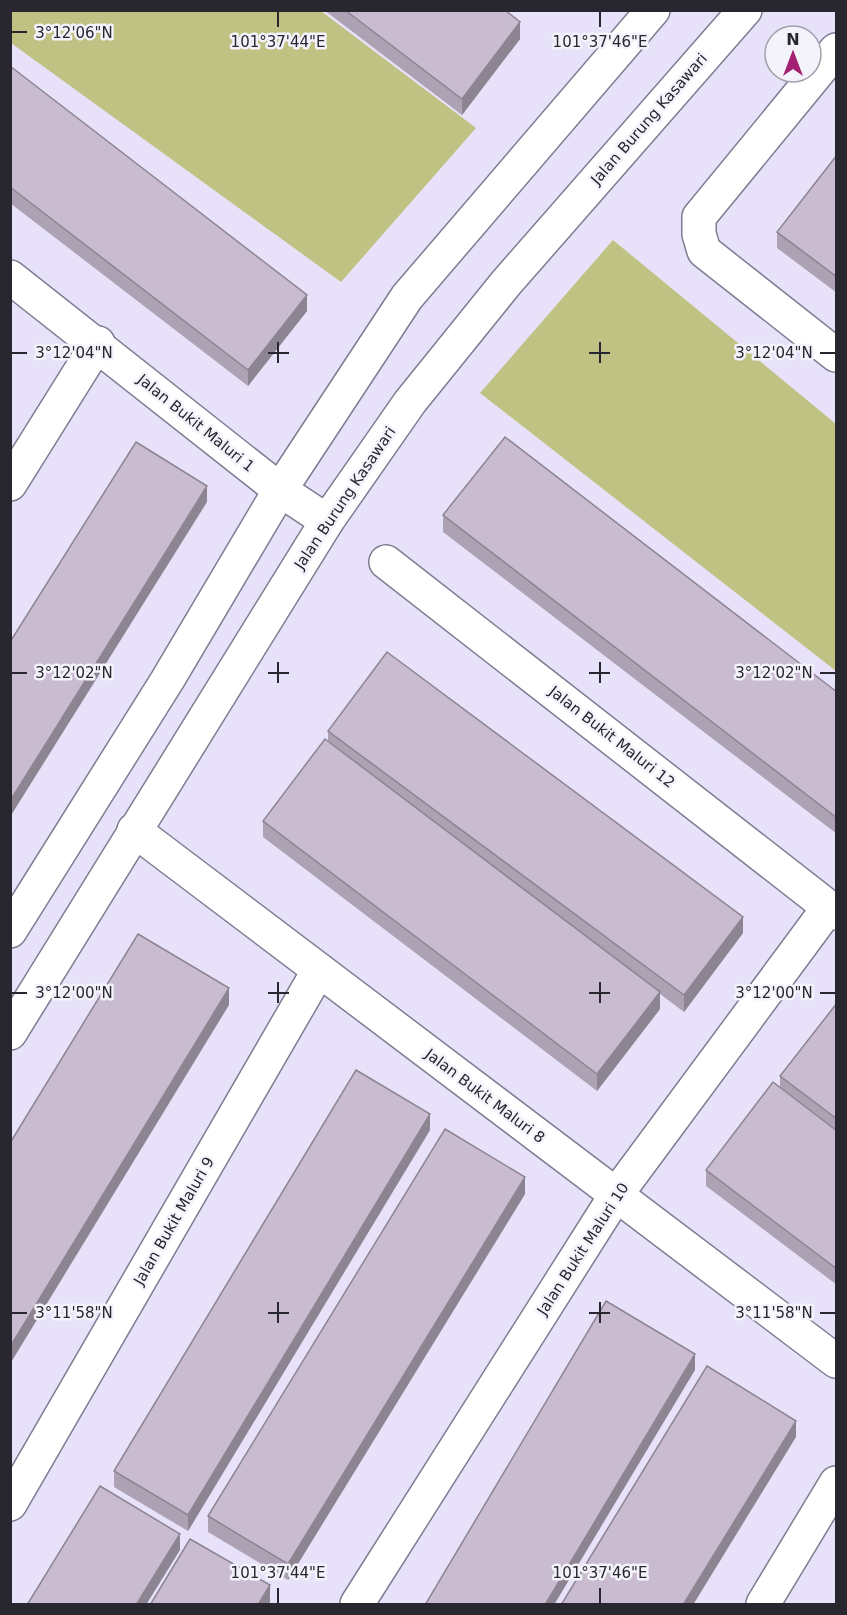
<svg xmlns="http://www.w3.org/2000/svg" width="847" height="1615" font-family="'DejaVu Sans',sans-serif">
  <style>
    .green { fill: #bfc283 }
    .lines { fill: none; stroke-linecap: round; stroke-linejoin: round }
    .street-casing { stroke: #7f7b91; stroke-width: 36 }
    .secondary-casing { stroke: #7f7b91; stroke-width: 36 }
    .street { stroke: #fff; stroke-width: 33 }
    .secondary { stroke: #fff; stroke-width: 33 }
    .wall { fill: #ada2b4 }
    .shaded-wall { fill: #8d8492 }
    .building { fill: #c9bcd1; stroke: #8d8492; stroke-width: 1.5 }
    .ticks { fill: none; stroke: #28262f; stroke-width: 2 }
    .labels { text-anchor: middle; stroke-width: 5; stroke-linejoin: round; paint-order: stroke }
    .street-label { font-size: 15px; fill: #28262f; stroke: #f4f2fb }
    .ticks-label { font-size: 15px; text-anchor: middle; fill: #28262f; stroke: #f4f2fb; stroke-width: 5; stroke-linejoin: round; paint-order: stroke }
  </style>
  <rect width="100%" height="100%" fill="#e7e2fa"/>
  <g class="green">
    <path d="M11,10l310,1 155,117 -135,154 -330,-239z"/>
    <path d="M613,240l223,184v247l-356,-278z"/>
  </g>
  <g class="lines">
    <g class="street-casing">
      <g id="street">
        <path d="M836,50l-137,167v17l5,17 132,104"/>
        <path d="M10,277l270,213 47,31"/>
        <path d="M10,484l88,-141"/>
        <path d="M386,562l450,351"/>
        <path d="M134,830l702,531"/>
        <path d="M10,1504l309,-534"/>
        <path d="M357,1604l259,-409 213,-288"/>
        <path d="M763,1604l73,-121"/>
      </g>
    </g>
    <g class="secondary-casing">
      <g id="secondary">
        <path d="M10,931l158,-252 112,-189 127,-193 246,-287"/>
        <path d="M10,1033l317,-512 83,-119 96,-119 239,-273"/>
      </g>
    </g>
    <use href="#street" class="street"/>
    <use href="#secondary" class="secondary"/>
  </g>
  <g class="wall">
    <path d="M324,10h181l15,29 -58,76z"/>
    <path d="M10,66l297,245 -59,75 -238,-183z"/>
    <path d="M837,155v138l-60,-45v-16z"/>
    <path d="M443,515l394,177v142l-394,-302z"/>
    <path d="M328,731l415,202 -59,79 -24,-18v15l-63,82 -334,-254v-16l65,-80z"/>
    <path d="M837,1003v282l-131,-99v-16l74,-82v-12z"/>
    <path d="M430,1130l-242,401 -74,-44v-16z"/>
    <path d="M525,1194l-237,386 -80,-48v-16z"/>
  </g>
  <g class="shaded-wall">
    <path d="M520,22v17l-58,76v-16z"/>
    <path d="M307,295v16l-59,75v-16z"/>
    <path d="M207,486v16l-197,315v-16z"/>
    <path d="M743,917v16l-59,79v-17z"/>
    <path d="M229,988v17l-219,359v-17z"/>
    <path d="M660,992v17l-63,82v-17z"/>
    <path d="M430,1114v16l-242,401v-16z"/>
    <path d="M525,1177v17l-237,386v-16z"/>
    <path d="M695,1354v16l-141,235h-9z"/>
    <path d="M796,1421v16l-103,168h-10z"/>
    <path d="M180,1534v16l-34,55h-10z"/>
    <path d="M270,1585v17l-2,3h-10z"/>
  </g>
  <g class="building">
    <path d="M345,10h160l15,12 -58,77z"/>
    <path d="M10,66l297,229 -59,75 -238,-183z"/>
    <path d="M837,155v122l-60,-45z"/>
    <path d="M505,437l332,255v126l-394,-303z"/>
    <path d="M136,442l71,44 -197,315v-159z"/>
    <path d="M387,652l356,265 -59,78 -356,-264z"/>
    <path d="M325,739l335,253 -63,82 -334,-253z"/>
    <path d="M138,934l91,54 -219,359v-204z"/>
    <path d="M837,1003v116l-57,-43z"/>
    <path d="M356,1070l74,44 -242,401 -74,-44z"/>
    <path d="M773,1082l64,49v138l-131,-99z"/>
    <path d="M445,1129l80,48 -237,387 -80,-48z"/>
    <path d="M606,1301l89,53 -150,251h-120z"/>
    <path d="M707,1366l89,55 -113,184h-122z"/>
    <path d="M100,1486l80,48 -44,71h-109z"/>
    <path d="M190,1539l80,46 -12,20h-108z"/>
  </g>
  <path class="ticks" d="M278,12v15M600,12v15M12,32h15M278,342v21M600,342v21M12,353h15M268,353h21M589,353h21M820,353h15M278,662v21M600,662v21M12,673h15M268,673h21M589,673h21M820,673h15M278,982v21M600,982v21M12,993h15M268,993h21M589,993h21M820,993h15M278,1302v21M600,1302v21M12,1313h15M268,1313h21M589,1313h21M820,1313h15M278,1588v15M600,1588v15"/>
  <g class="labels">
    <g class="street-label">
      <text transform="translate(649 119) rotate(-49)" y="5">Jalan Burung Kasawari</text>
      <text transform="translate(196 423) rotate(39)" y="5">Jalan Bukit Maluri 1</text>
      <text transform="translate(345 498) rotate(-56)" y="5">Jalan Burung Kasawari</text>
      <text transform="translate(612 737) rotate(38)" y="5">Jalan Bukit Maluri 12</text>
      <text transform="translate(485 1096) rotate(37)" y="5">Jalan Bukit Maluri 8</text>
      <text transform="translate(174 1221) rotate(-60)" y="5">Jalan Bukit Maluri 9</text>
      <text transform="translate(583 1249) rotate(-57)" y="5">Jalan Bukit Maluri 10</text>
    </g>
  </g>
  <g class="ticks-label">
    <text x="74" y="38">3°12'06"N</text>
    <text x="278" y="47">101°37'44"E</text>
    <text x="600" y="47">101°37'46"E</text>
    <text x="74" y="358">3°12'04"N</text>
    <text x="774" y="358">3°12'04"N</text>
    <text x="74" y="678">3°12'02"N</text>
    <text x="774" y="678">3°12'02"N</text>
    <text x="74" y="998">3°12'00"N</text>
    <text x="774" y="998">3°12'00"N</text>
    <text x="74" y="1318">3°11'58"N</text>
    <text x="774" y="1318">3°11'58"N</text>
    <text x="278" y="1578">101°37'44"E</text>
    <text x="600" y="1578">101°37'46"E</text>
  </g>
  <rect width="847" height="1615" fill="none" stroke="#28262f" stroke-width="24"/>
  <g transform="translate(793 54)"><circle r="28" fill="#f4f2fb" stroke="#a2a0a9" stroke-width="1.5"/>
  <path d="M0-4.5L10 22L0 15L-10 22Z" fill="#a22171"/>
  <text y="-9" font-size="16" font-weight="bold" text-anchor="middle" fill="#28262f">N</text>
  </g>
</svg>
